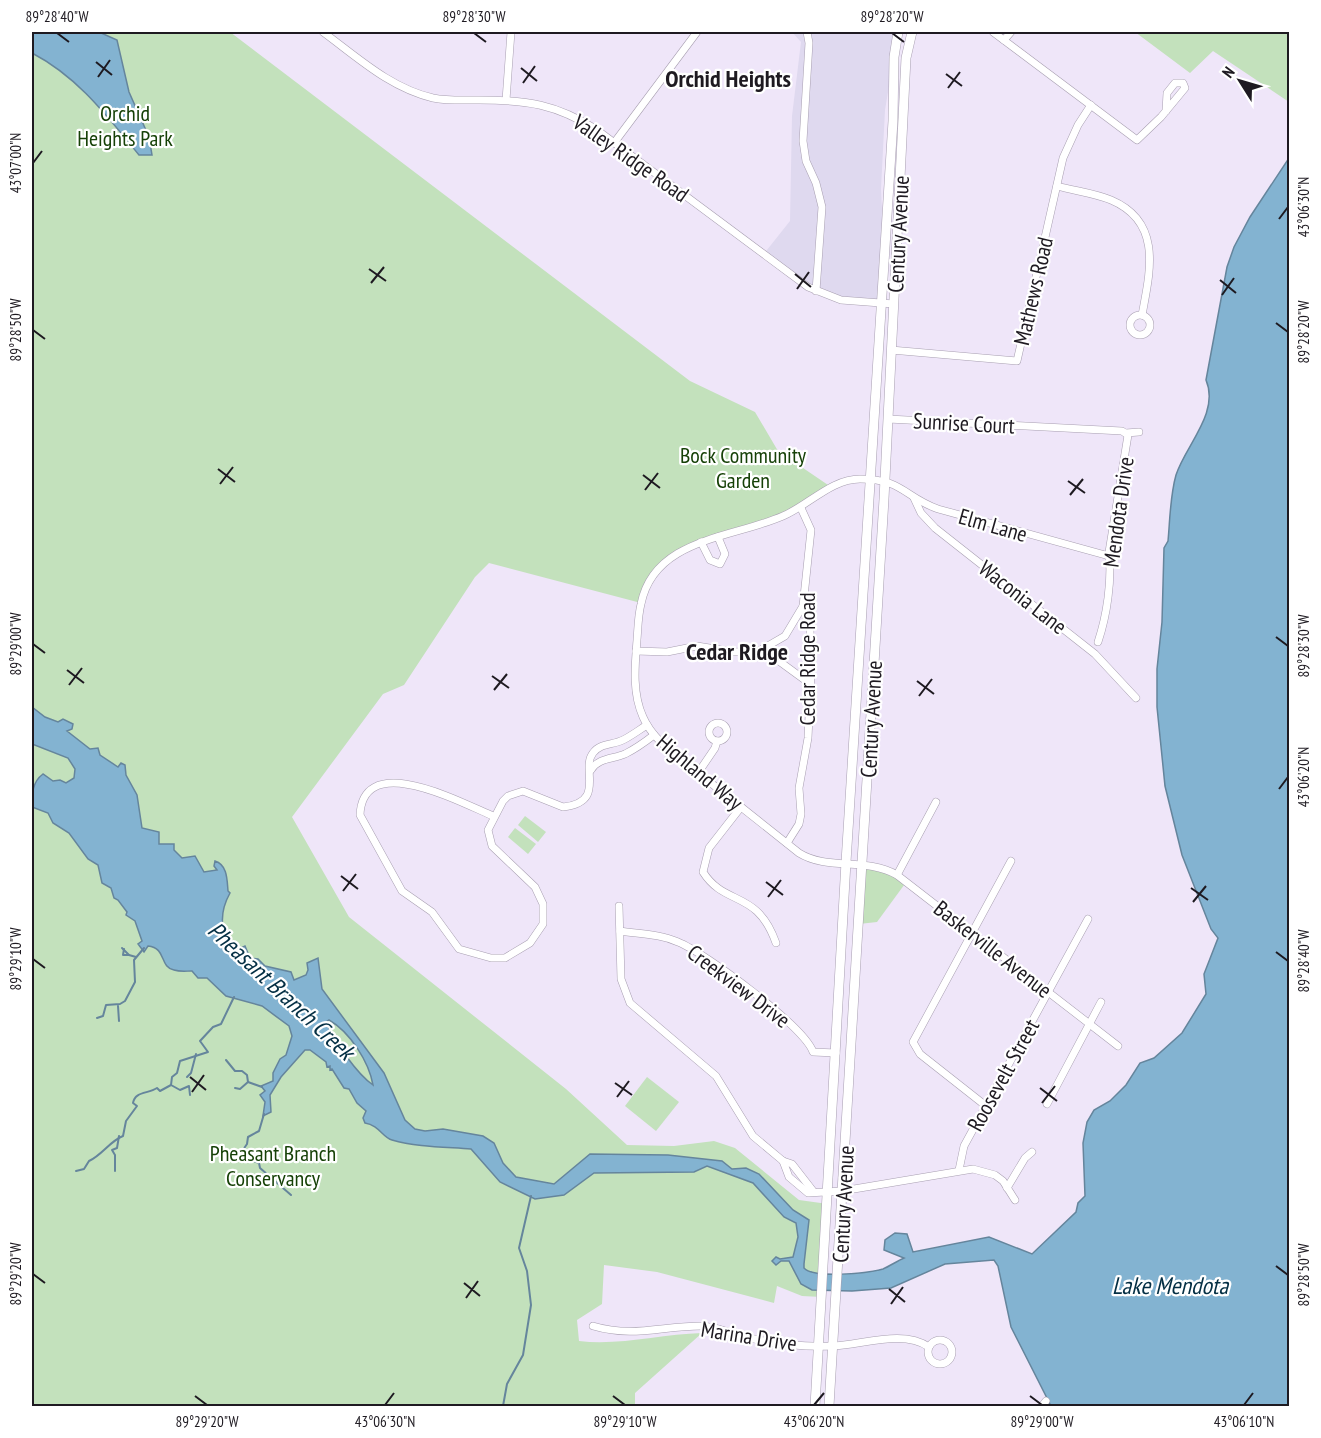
<svg xmlns="http://www.w3.org/2000/svg" width="1321" height="1438" font-family="'PT Sans Narrow',sans-serif">
  <style>
    .commercial { fill: #dfd9ef }
    .green { fill: #c3e1bc }
    .water { fill: #83b3d1; stroke: #65859c; stroke-width: 1.5; fill-rule: evenodd }
    .lines { fill: none; stroke-linecap: round; stroke-linejoin: round }
    .stream { stroke: #65859c; stroke-width: 2 }
    .street-casing { stroke: #a89fb1; stroke-width: 8 }
    .secondary-casing { stroke: #a89fb1; stroke-width: 10 }
    .street { stroke: #fff; stroke-width: 7 }
    .secondary { stroke: #fff; stroke-width: 9 }
    .ticks { fill: none; stroke: #1e1a21; stroke-width: 2 }
    .labels { text-anchor: middle; stroke-width: 4.5; stroke-linejoin: round; paint-order: stroke }
    .park-label { font-size: 22px; fill: #164107; stroke: #fff }
    .street-label { font-size: 22px; fill: #1e1a21; stroke: #fff }
    .neighbourhood-label { font-size: 24px; font-weight: bold; fill: #1e1a21; stroke: #fff }
    .water-label { font-size: 24px; font-style: italic; fill: #042f44; stroke: #fff }
    .neatline { fill: none; stroke: #1e1a21; stroke-width: 2 }
    .ticks-label { font-size: 15px; text-anchor: middle; fill: #1e1a21 }
  </style>
  <rect width="100%" height="100%" fill="#efe6f9"/>
  <path class="commercial" d="M792,32h106l-13,78 -4,79 3,62 -3,52 -52,-7 -66,-41 27,-34 2,-105 9,-74z"/>
  <g class="green">
    <path d="M32,32h198l460,349 65,31 23,39 53,36 -30,21 -89,31 -49,25 -22,39 -152,-40 -14,14 -71,108 -21,9 -91,123 57,100 217,172 61,56 47,1 40,-5 21,7 64,52 29,4 -6,93 -20,-1 -25,-10 -3,17 -117,-31 -53,-7 -2,39 -25,16 2,21c40,5 82,-7 123,-8l-67,60v13h-603z"/>
    <path d="M1135,32h154v70l-76,-51 -23,22z"/>
    <path d="M525,816l21,16 -8,10 -20,-17z"/>
    <path d="M515,828l21,16 -8,10 -20,-17z"/>
    <path d="M862,864l45,17 -30,41 -18,2z"/>
    <path d="M647,1077l32,25 -23,29 -31,-25z"/>
  </g>
  <g class="water">
    <path d="M32,32h67l18,8 12,52 20,45 3,18h-13c-32,-39 -61,-78 -107,-102z"/>
    <path d="M1289,158v1248h-238l-40,-79 -13,-61 -4,-6 -49,4 -54,24 -39,3 -40,-1 -11,-6 -12,-23h-8l-5,4 -4,-4 4,-4 4,2 13,-2 5,-20 -2,-14 -12,-6 -31,-34 -46,-17 -13,6 -100,1 -30,22 -29,4 -35,-17 -29,-33c-26,-2 -55,-2 -79,-9 -9,-2 -13,-15 -27,-17l-2,-5 3,-7 -9,-8 -8,-14 -5,-1 -12,-19 -2,1v-4l-3,1 -1,-5 -16,-12h-5l-24,27 -11,18 1,17 -8,4 2,-14 -5,-7 5,-4 -4,-5 12,-5v-8l7,-14 6,-4 6,-19 -3,-10 -27,-20 -36,-10 -19,-18h-9l-6,-7c-6,0 -12,1 -18,-1 -15,-3 -7,-22 -26,-24l-4,6 -6,-8 4,-3 -7,-20 -9,-6 1,-3 -9,-12 -4,-2 -3,-10 -9,-5 -4,-18 -10,-6 -19,-26 -16,-10 -5,-10 -16,-6c0,-13 0,-25 11,-33l10,7 7,-1 6,3 8,-5 1,-9 -7,-11 -36,-14v-37l13,10 13,5 5,-3 10,5 -1,5 -5,2 23,18 8,-1 2,7 18,12 3,-4 4,2 1,10 11,20 5,33 17,4v12h15v6l8,8 13,-2 9,16 13,-2 -3,-4 1,-5c13,4 12,20 13,30l2,2c-10,18 -13,44 9,56l6,-3 5,12 8,1 7,7 26,6 3,8 12,-5 2,-5 -1,-7 11,-5 4,31 62,84 21,47 10,9 10,2 18,-2 40,7 11,7 9,20 13,14 38,7 36,-30 78,1 54,6 10,8 14,-1 13,6 34,36 16,10 -5,44v4c10,11 64,5 79,1 7,-3 14,-8 21,-11l-20,-8 1,-10 10,-7 12,1 6,18 76,-15 43,17 44,-42 2,-9 7,-7 -2,-53 4,-21 7,-12 16,-9 16,-16 14,-22 14,-5 28,-25 24,-39 -2,-20 14,-36 -7,-9 -29,-74 -17,-69 -8,-79v-38l5,-47 2,-74 4,-7c2,-21 2,-45 8,-66 9,-29 44,-62 30,-95l21,-113 7,-20 16,-30zM329,1020c21,12 40,42 44,65 -16,-11 -39,-44 -47,-63z"/>
  </g>
  <g class="lines">
    <g class="stream">
      <path d="M122,948l7,7 7,2"/>
      <path d="M124,949l-1,6h6"/>
      <path d="M118,1006l1,15"/>
      <path d="M97,1018l6,-2 3,-11 14,-1 5,-3 10,-19 -1,-22 10,-12"/>
      <path d="M226,1060l9,11h7l5,4 1,7 14,5"/>
      <path d="M187,1077l4,-4 5,-19"/>
      <path d="M235,1088l5,1 8,-7"/>
      <path d="M190,1095l-1,-9 -9,4 -9,-5 1,-8 5,-4 3,-12 28,-9 -8,-11 13,-14 8,-3 13,-27"/>
      <path d="M244,1149l4,10 11,4 1,5 31,27"/>
      <path d="M227,1160h9l11,-16 1,-7 11,-6 5,-17"/>
      <path d="M76,1171l8,-2 5,-8c13,-6 21,-20 34,-25l3,-15 11,-15 -4,-3c2,-12 15,-9 24,-15l3,3 11,-6"/>
      <path d="M115,1171v-16l-3,-5 5,-2 2,-12"/>
      <path d="M503,1406l4,-22 16,-29 8,-50 -4,-34 -8,-23 12,-52"/>
    </g>
    <g class="street-casing">
      <g id="street">
        <path d="M323,32c34,25 67,56 110,66 15,3 30,2 46,2 48,0 77,4 118,30l211,157 33,13 53,4"/>
        <path d="M807,32l2,11 -6,98 3,20 10,22 6,24 -6,84"/>
        <path d="M993,32l144,108 24,-23 24,-29 -2,-5h-8l-8,10 -1,18"/>
        <path d="M1004,40l7,-8"/>
        <path d="M506,100l5,-68"/>
        <path d="M614,143l83,-111"/>
        <path d="M1057,186c18,5 37,7 54,14 52,22 39,72 31,115"/>
        <circle cx="1140" cy="325" r="10"/>
        <path d="M891,350l126,11 46,-203 15,-33 13,-20"/>
        <path d="M888,419l234,12 6,4 -19,117c3,29 -2,63 -11,90"/>
        <path d="M1126,433l13,-1"/>
        <path d="M914,498l7,15 14,15 160,126 41,44"/>
        <path d="M701,542l9,18 10,4 5,-10 -7,-17"/>
        <path d="M1109,556l-171,-47c-34,-12 -35,-30 -78,-30 -29,0 -51,26 -77,37 -50,22 -129,22 -142,88 -3,12 -3,24 -4,36 -2,25 -5,53 6,77 10,23 31,36 49,51 36,29 72,57 107,85 29,18 67,4 98,22l221,171"/>
        <path d="M636,651l31,1 30,-6 37,6 25,-1 26,-15 18,-30"/>
        <path d="M759,651l13,5 37,27"/>
        <circle cx="718" cy="732" r="9"/>
        <path d="M591,770c7,-12 22,-11 34,-16 10,-5 20,-12 29,-19"/>
        <path d="M698,773l17,-25 2,-7"/>
        <path d="M741,807l-32,41 -6,24c22,35 54,17 73,71"/>
        <path d="M493,816c-29,-12 -130,-67 -133,-1l42,76 30,21 27,37 32,9h14l25,-15 13,-19v-20l-8,-17 -43,-41 -4,-16 15,-29 5,-5 15,-5 40,16c44,-5 17,-38 30,-54 7,-10 20,-8 30,-13 8,-4 16,-10 24,-15"/>
        <path d="M787,843l12,-19 2,-10 -2,-26 9,-50 3,-65 -1,-45 -7,-22 8,-76 -10,-22"/>
        <path d="M897,875l39,-73"/>
        <path d="M619,906l2,73 9,24 86,73 37,60 30,25 9,3 21,27"/>
        <path d="M620,931c20,3 40,3 58,11 26,10 127,85 135,110l23,1"/>
        <path d="M1047,1104l54,-102"/>
        <path d="M986,1106l-66,-52 -7,-12 98,-181"/>
        <path d="M783,1161l6,16 19,16 34,-2 131,-22 22,6 8,6 12,19"/>
        <path d="M959,1170l5,-24 124,-227"/>
        <path d="M1007,1188l18,-30 7,-6"/>
        <path d="M593,1326c40,12 69,0 108,0 15,0 30,8 45,11 27,7 57,10 86,9 30,-1 71,-17 97,1"/>
        <circle cx="940" cy="1352" r="12"/>
        <path d="M1042,1406l4,-5"/>
      </g>
    </g>
    <g class="secondary-casing">
      <g id="secondary">
        <path d="M815,1406l31,-544 47,-741 1,-64 4,-25"/>
        <path d="M829,1406l55,-907 22,-441 6,-26"/>
      </g>
    </g>
    <use href="#street" class="street"/>
    <use href="#secondary" class="secondary"/>
  </g>
  <path class="ticks" d="M57,33l12,9M474,33l12,9M892,33l12,9M96,62l16,13M521,68l16,13M946,74l16,12M98,77l12,-17M523,83l12,-17M948,88l12,-16M33,163l9,-12M1279,219l9,-12M369,269l17,12M795,274l16,13M1220,280l16,13M371,283l13,-16M797,289l12,-17M1222,295l12,-17M1276,323l12,9M33,330l12,9M218,469l17,13M643,475l17,13M1068,481l17,12M220,484l13,-17M645,490l13,-17M1070,495l13,-16M1276,637l12,9M33,644l12,9M67,670l17,13M492,676l17,12M917,681l17,13M69,685l13,-17M494,690l13,-16M919,696l13,-17M1279,789l9,-12M341,876l17,13M766,882l17,13M1191,888l17,12M343,891l13,-17M768,897l13,-17M1193,902l13,-16M1276,952l12,9M33,959l12,9M190,1077l16,13M615,1083l17,12M1040,1088l17,13M192,1092l12,-17M617,1097l12,-16M1042,1103l13,-17M1276,1266l12,9M33,1274l12,9M464,1283l16,13M889,1289l16,13M466,1298l12,-17M891,1304l12,-17M195,1396l12,9M613,1396l12,9M1030,1396l12,9M385,1405l9,-12M814,1405l10,-12M1244,1405l9,-12"/>
  <g class="labels">
    <g class="park-label">
      <text x="125" y="121">Orchid<tspan x="125" dy="25">Heights Park</tspan></text>
      <text x="743" y="463">Bock Community<tspan x="743" dy="25">Garden</tspan></text>
      <text x="273" y="1161">Pheasant Branch<tspan x="273" dy="25">Conservancy</tspan></text>
    </g>
    <g class="street-label">
      <text transform="translate(631 158) rotate(35)" y="8">Valley Ridge Road</text>
      <text transform="translate(898 234) rotate(-87)" y="8">Century Avenue</text>
      <text transform="translate(1033 291) rotate(-77)" y="8">Mathews Road</text>
      <text transform="translate(964 423) rotate(3)" y="8">Sunrise Court</text>
      <text transform="translate(1118 512) rotate(-82)" y="8">Mendota Drive</text>
      <text transform="translate(993 525) rotate(16)" y="8">Elm Lane</text>
      <text transform="translate(1023 597) rotate(38)" y="8">Waconia Lane</text>
      <text transform="translate(807 659) rotate(-90)" y="8">Cedar Ridge Road</text>
      <text transform="translate(871 719) rotate(-87)" y="8">Century Avenue</text>
      <text transform="translate(700 772) rotate(40)" y="8">Highland Way</text>
      <text transform="translate(993 949) rotate(38)" y="8">Baskerville Avenue</text>
      <text transform="translate(739 986) rotate(37)" y="8">Creekview Drive</text>
      <text transform="translate(1003 1075) rotate(-61)" y="8">Roosevelt Street</text>
      <text transform="translate(843 1204) rotate(-87)" y="8">Century Avenue</text>
      <text transform="translate(749 1336) rotate(9)" y="8">Marina Drive</text>
    </g>
    <g class="neighbourhood-label">
      <text x="728" y="87">Orchid Heights</text>
      <text x="737" y="660">Cedar Ridge</text>
    </g>
    <g class="water-label">
      <text transform="translate(281 991) rotate(43)" y="8">Pheasant Branch Creek</text>
      <text x="1170" y="1294">Lake Mendota</text>
    </g>
  </g>
  <rect width="1321" height="1438" fill="none" stroke="#ffffff" stroke-width="66"/>
  <g transform="translate(1240 81) rotate(307)" stroke="#ffffff" stroke-width="4.5" paint-order="stroke">
  <path d="M0-4.5L10 22L0 15L-10 22Z" fill="#1e1a21"/>
  <text y="-9" font-size="16" font-weight="bold" text-anchor="middle" fill="#1e1a21">N</text>
  </g>
  <rect x="33" y="33" width="1255" height="1372" class="neatline"/>
  <g class="ticks-label">
    <text x="57" y="22">89°28'40"W</text>
    <text x="474" y="22">89°28'30"W</text>
    <text x="892" y="22">89°28'20"W</text>
    <text transform="translate(16 163) rotate(-90)" y="5">43°07'00"N</text>
    <text transform="translate(1304 207) rotate(-90)" y="5">43°06'30"N</text>
    <text transform="translate(16 330) rotate(-90)" y="5">89°28'50"W</text>
    <text transform="translate(1304 332) rotate(-90)" y="5">89°28'20"W</text>
    <text transform="translate(16 644) rotate(-90)" y="5">89°29'00"W</text>
    <text transform="translate(1304 646) rotate(-90)" y="5">89°28'30"W</text>
    <text transform="translate(1304 777) rotate(-90)" y="5">43°06'20"N</text>
    <text transform="translate(16 959) rotate(-90)" y="5">89°29'10"W</text>
    <text transform="translate(1304 961) rotate(-90)" y="5">89°28'40"W</text>
    <text transform="translate(16 1274) rotate(-90)" y="5">89°29'20"W</text>
    <text transform="translate(1304 1275) rotate(-90)" y="5">89°28'50"W</text>
    <text x="207" y="1427">89°29'20"W</text>
    <text x="385" y="1427">43°06'30"N</text>
    <text x="625" y="1427">89°29'10"W</text>
    <text x="814" y="1427">43°06'20"N</text>
    <text x="1042" y="1427">89°29'00"W</text>
    <text x="1244" y="1427">43°06'10"N</text>
  </g>
</svg>
